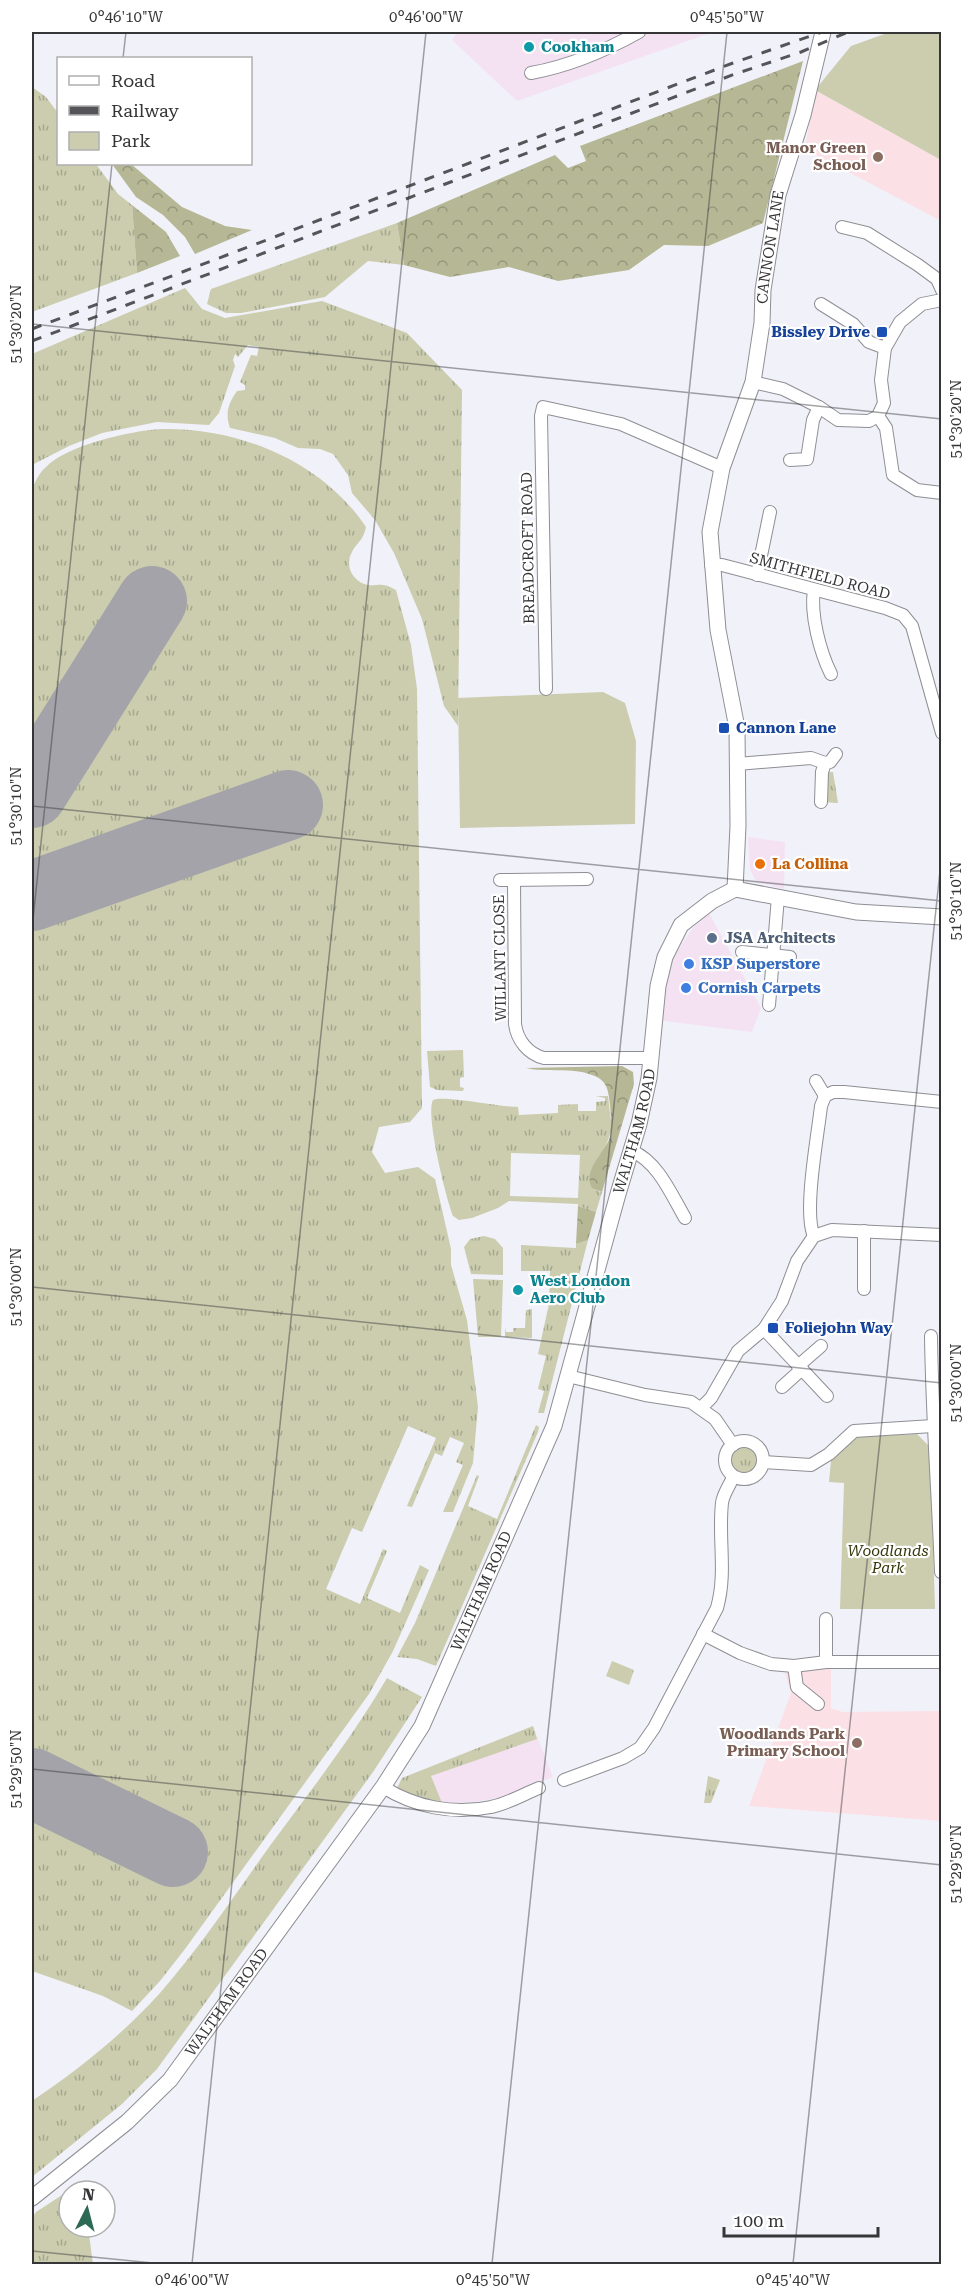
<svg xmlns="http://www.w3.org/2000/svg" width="973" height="2296" font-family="'Roboto Serif',serif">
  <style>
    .commercial { fill: #f4e2f3 }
    .education { fill: #fbe1e5 }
    .grass { fill: url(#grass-tufts); fill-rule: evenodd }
    .forest { fill: url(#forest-crowns) }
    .green { fill: #cbcdae }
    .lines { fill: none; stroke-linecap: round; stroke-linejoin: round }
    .runway { stroke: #a3a3a9; stroke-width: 70 }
    .minor-casing { stroke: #8e8e94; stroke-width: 14 }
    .tertiary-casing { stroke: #8e8e94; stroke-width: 17 }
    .minor { stroke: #fff; stroke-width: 12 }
    .tertiary { stroke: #fff; stroke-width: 15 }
    .rail { stroke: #555559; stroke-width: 3; stroke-dasharray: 10 10; stroke-linecap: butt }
    .ticks { fill: none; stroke: #363639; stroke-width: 1.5; stroke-opacity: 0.45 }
    .culture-dot { fill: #0f9aa8; stroke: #fff; stroke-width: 2 }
    .education-dot { fill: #8d6e63; stroke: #fff; stroke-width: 2 }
    .transit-dot { fill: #1a4fb4; stroke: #fff; stroke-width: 2 }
    .food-dot { fill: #e8710a; stroke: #fff; stroke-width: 2 }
    .service-dot { fill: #5c6f8a; stroke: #fff; stroke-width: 2 }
    .shop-dot { fill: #3f7fe0; stroke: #fff; stroke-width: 2 }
    .labels { text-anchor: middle; stroke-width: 4.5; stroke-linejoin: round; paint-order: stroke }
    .culture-label { font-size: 15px; font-weight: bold; fill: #0d838f; stroke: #fff; text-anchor: start }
    .education-label { font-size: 15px; font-weight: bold; fill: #785e54; stroke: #fff; text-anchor: end }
    .street-label { font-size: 15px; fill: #363639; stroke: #fff }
    .transit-label { font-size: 15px; font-weight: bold; fill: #164399; stroke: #fff; text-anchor: start }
    .food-label { font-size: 15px; font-weight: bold; fill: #c56008; stroke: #fff; text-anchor: start }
    .service-label { font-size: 15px; font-weight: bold; fill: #4e5e75; stroke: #fff; text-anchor: start }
    .shop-label { font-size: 15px; font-weight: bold; fill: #366cbe; stroke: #fff; text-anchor: start }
    .park-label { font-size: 15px; font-style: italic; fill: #353609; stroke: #fff }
    .neatline { fill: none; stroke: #363639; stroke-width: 2 }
    .ticks-label { font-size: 15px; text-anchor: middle; fill: #363639 }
  </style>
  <defs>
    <pattern id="grass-tufts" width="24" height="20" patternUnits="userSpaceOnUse" patternTransform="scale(1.5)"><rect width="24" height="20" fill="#cbcdae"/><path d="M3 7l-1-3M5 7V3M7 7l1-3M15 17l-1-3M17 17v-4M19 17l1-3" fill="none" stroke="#a6a78f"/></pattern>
    <pattern id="forest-crowns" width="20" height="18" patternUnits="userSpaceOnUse" patternTransform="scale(1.5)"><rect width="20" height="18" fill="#b6b895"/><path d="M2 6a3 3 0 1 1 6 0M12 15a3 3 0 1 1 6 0" fill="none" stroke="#95967b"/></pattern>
  </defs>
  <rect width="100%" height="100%" fill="#f1f1f9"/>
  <g class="commercial">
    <path d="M457,32h256l-196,69 -65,-61z"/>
    <path d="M748,837l37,5 -1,47 -28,-8 -6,-12z"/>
    <path d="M709,913l52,95 -9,24 -95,-12 8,-40 10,-26 18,-26z"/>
    <path d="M533,1726l20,51 -54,21 -26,4 -31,1 -40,-25z"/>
  </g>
  <g class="education">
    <path d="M815,90l126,70v61l-136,-72z"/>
    <path d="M831,1667v41l12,4 98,-1v110l-192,-15 42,-113 -6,-20 14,-1 4,-3z"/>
  </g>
  <g class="grass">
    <path d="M32,87l14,10 12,16v51h38l22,30 14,11 5,68 -105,39z"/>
    <path d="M397,223l7,42 -36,-4 -43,36 -84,16h-15l-19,-9 4,-15z"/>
    <path d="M185,288l17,21 23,9 97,-17 85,32 55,57 -4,336 -14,-20 -22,-87 -28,-66 -19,-33 -23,-27 -4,-18 -15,-21 -13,-5 -22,-1 -23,-10 -45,-10c-5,-15 -2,-24 7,-37l8,-1v-5l-5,-3 11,-27 6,1 2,-9 -11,-2 -10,12 -3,-3 -2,6 2,6 -16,47 -10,12 -52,-3 -55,11 -33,13 -37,19v-111z"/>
    <path d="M161,429c77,-2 161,32 205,98 -3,14 -8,14 -14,25 -8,14 1,30 16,33 6,1 10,-1 15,0 4,0 9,3 13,5l15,55 6,44 5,419 -12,14 -31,5 -7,25 13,21 33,-6 17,12 16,70v16l16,55 11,87 -5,56 -20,49h-10l20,-47 -7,-3 8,-19 -14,-6 -8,19 -7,-3 -23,54 -5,-1 29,-68 -28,-12 -46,106 -10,-4 -26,61 34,15 23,-55 4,2 -20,47 33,15 20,-48 9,5 -36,81 -24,43 -184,255 -25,32 -28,30 -29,-15 -71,-25v-1483c4,-7 7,-15 13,-20 21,-23 85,-37 116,-39z"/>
    <path d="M822,772h11l5,31 -17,-1z"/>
    <path d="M463,1050l1,27 -4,1v9l4,1 -1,3 -26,-1 -7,-3 -3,-36z"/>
    <path d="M596,1096h12l4,33 -7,19 -14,22 7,21 4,1 -6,20 -18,-6v-2l-69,-3 -11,7 -26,10 -13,2 -6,-4c-7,-18 -28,-102 -20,-116 10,-5 67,7 85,7l1,8 39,-2v-8l20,-1v7h18v-9l9,-1v-3zM511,1153l69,2 -2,43 -68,-2z"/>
    <path d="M484,1236l11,3 8,9v27l-32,-1 -7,-27 6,-8z"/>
    <path d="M588,1240l-44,173h-6l6,-22 -6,-2 8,-33 -8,-2 11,-50 1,-33h-29v-26l55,3v-4z"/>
    <path d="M473,1279l30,1 -2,57h-23z"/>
    <path d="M532,1309v29l-27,-1v-9l1,4h7v-4h12l1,-18z"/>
    <path d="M536,1425l3,2 -1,5 -102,234 -19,-7 -20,-2 18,-34 62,-148 2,1 -11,30 29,13z"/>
    <circle cx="744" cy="1460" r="15"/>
    <path d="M612,1661l22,9 -5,15 -23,-9z"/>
    <path d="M387,1678l35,19 -49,75 -216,297 -35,35 -90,73v-76c46,-31 90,-66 128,-108 41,-47 76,-100 112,-150 40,-54 81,-107 115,-165z"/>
    <path d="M533,1726l4,13 -106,37 11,27c-17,-1 -32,-5 -45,-15l5,-10z"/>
    <path d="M708,1776l12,4 -9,23h-7z"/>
    <path d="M82,2182l1,9h-14v36h19l5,37h-61v-46l4,-6z"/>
  </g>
  <g class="forest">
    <path d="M803,61l-40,162 -55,23 -44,-1 -35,25 -71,11 -49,-14 -59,10 -46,-12 -7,-42 158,-68 13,13 18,-7 -6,-15z"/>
    <path d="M112,164h19l51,43 43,19 27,4 -57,24 -10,-17 -22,-22 -27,-18z"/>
    <path d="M132,205l34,27 14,24 -43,17z"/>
    <path d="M622,1066l11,6 1,12 -32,108 -10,-4c-10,-19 13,-35 18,-51 3,-8 0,-44 -4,-51 -3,-6 -8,-9 -14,-11 -20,-8 -45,-2 -66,-7z"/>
    <path d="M578,1206l18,6 -8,28 -12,4z"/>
  </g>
  <g class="green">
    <path d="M890,32h51v128l-126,-70 36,-44z"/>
    <path d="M603,692l22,11 11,38 -1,83 -175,4 -2,-130z"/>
    <path d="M917,1434l13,13 5,162h-95l4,-126 -15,-1 2,-21 25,-24z"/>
  </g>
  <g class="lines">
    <g class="runway">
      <path d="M32,793l120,-192"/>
      <path d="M32,896l256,-91"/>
      <path d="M32,1783l141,69"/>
    </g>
    <g class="minor-casing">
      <g id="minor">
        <path d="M531,73c39,-7 74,-22 108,-41"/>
        <path d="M842,227l25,6 51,32 19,14 5,11"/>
        <path d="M821,304l32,20 16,18 16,6"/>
        <path d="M753,382l30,7 36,18 19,13 31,1 9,-5 6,-13 -3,-23 4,-32 15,-26 22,-18 20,-4"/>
        <path d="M878,416l8,12 7,47 24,15 25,3"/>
        <path d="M790,460l17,-1 6,-39 6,-13"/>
        <path d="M711,565h11l163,43 18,7 9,11 30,107"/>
        <path d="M757,575l13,-63"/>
        <path d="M814,590c-4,24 6,62 17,84"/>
        <path d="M546,689l-5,-273 2,-9 78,17 101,44"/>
        <path d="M825,763l5,-1 6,-8"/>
        <path d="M737,764l74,-6 14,5 -3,9 -1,30"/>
        <path d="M500,880l87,-1"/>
        <path d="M514,880l1,144c2,16 13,30 29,34h108"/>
        <path d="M742,952l48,5"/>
        <path d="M769,1005l9,-108"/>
        <path d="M816,1081l9,15"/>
        <path d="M632,1151c26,11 39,43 53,67"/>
        <path d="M814,1236c-11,-23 4,-102 7,-130l4,-10 8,-4h11l98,10"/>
        <path d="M864,1289v-58"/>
        <path d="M764,1329l63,67"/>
        <path d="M931,1336c1,79 7,157 10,236"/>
        <path d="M798,1366l23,-20"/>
        <path d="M568,1376l77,19 46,7 24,17 18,26"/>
        <path d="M782,1387l20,-18"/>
        <path d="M701,1408l10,-10 27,-47 26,-22 18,-28 15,-40 17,-25 18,-6 110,5"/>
        <circle cx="744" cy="1460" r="19"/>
        <path d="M763,1462l48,3 18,-11 25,-23 79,-5"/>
        <path d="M703,1634l37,19 31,11 23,2 32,-4h116"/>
        <path d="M826,1662v-43"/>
        <path d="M794,1666l3,21 21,17"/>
        <path d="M564,1780l59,-22 17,-10 14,-20 63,-120c10,-35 1,-70 5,-105 1,-9 8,-18 11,-26"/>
        <path d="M383,1787c32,20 70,28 108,20 16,-3 33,-13 48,-19"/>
      </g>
    </g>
    <g class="tertiary-casing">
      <g id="tertiary">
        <path id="s1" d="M735,889l3,-63 -1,-98 -19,-98 -8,-98 12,-64 31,-86 9,-59 1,-33 15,-95 25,-80 20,-83"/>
        <path d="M735,889l121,23 86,5"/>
        <path id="s2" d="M32,2198l95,-76 43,-42 213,-293 39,-61 132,-300 64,-232 21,-70 10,-46 9,-92 7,-29 16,-32 31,-24 23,-12"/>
      </g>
    </g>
    <use href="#minor" class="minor"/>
    <use href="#tertiary" class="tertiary"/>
    <g class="rail">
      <path d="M32,329l701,-266 89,-31"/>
      <path d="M32,341l703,-267 66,-22 47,-20"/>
    </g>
  </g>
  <path class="ticks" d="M123,58l3,-26M32,324l910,95M32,806l910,95M32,929l80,-765M32,1287l910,96M32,1769l910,96M32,2251l131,13M192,2264l234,-2232M492,2264l235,-2232M793,2264l149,-1412"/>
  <g class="culture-dot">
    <circle cx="529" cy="47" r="6"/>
    <circle cx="518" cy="1290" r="6"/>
  </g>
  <g class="education-dot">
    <circle cx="878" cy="157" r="6"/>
    <circle cx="857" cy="1743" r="6"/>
  </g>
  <g class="transit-dot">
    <rect x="876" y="326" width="12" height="12" rx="3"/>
    <rect x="718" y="722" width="12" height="12" rx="3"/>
    <rect x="767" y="1322" width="12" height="12" rx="3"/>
  </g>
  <circle class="food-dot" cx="760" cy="864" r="6"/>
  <circle class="service-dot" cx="712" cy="938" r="6"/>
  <g class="shop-dot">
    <circle cx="689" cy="964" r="6"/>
    <circle cx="686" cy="988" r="6"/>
  </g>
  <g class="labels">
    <g class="culture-label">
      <text x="541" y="52">Cookham</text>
      <text x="530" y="1286">West London<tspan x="530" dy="17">Aero Club</tspan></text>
    </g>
    <g class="education-label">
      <text x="866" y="153">Manor Green<tspan x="866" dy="17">School</tspan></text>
      <text x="845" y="1739">Woodlands Park<tspan x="845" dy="17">Primary School</tspan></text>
    </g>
    <g class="street-label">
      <text dy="5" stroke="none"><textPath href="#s1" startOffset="652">CANNON LANE</textPath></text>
      <text transform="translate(528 548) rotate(-91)" y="5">BREADCROFT ROAD</text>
      <text transform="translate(820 576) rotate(15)" y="5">SMITHFIELD ROAD</text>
      <text transform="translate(500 958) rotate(-91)" y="5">WILLANT CLOSE</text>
      <text dy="5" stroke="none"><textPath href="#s2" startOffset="1250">WALTHAM ROAD</textPath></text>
      <text dy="5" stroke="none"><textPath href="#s2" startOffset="764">WALTHAM ROAD</textPath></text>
      <text dy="5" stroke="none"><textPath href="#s2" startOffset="278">WALTHAM ROAD</textPath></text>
    </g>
    <g class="transit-label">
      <text x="870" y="337" text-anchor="end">Bissley Drive</text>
      <text x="736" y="733">Cannon Lane</text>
      <text x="785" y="1333">Foliejohn Way</text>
    </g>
    <g class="food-label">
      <text x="772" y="869">La Collina</text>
    </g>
    <g class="service-label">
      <text x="724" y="943">JSA Architects</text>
    </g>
    <g class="shop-label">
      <text x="701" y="969">KSP Superstore</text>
      <text x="698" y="993">Cornish Carpets</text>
    </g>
    <g class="park-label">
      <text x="888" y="1556">Woodlands<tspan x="888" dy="17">Park</tspan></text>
    </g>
  </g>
  <rect width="973" height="2296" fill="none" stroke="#ffffff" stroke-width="66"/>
  <rect x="57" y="57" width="195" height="108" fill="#ffffff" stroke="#afafb0" stroke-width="1.5"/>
  <rect x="69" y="76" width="30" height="9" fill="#ffffff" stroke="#afafb0" stroke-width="1.5"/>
  <text x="111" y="87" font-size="18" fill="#363639">Road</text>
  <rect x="69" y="106" width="30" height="9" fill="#555559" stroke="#afafb0" stroke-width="1.5"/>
  <text x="111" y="117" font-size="18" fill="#363639">Railway</text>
  <rect x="69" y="132" width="30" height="18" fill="#cbcdae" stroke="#afafb0" stroke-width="1.5"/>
  <text x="111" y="147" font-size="18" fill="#363639">Park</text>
  <g transform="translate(87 2209) rotate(6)"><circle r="28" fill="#ffffff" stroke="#afafb0" stroke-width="1.5"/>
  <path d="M0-4.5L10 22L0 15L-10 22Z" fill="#2c6a56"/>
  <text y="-9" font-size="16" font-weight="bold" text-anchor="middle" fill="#363639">N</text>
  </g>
  <path d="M724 2227v9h154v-9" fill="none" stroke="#363639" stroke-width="3"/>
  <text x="733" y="2227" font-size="18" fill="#363639" stroke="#ffffff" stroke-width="4.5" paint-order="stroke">100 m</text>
  <rect x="33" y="33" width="907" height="2230" class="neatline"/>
  <g class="ticks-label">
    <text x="126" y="22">0°46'10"W</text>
    <text x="426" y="22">0°46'00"W</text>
    <text x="727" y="22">0°45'50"W</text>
    <text transform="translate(16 324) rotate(-90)" y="5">51°30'20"N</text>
    <text transform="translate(956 419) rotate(-90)" y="5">51°30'20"N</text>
    <text transform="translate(16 806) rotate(-90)" y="5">51°30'10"N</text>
    <text transform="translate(956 901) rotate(-90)" y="5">51°30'10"N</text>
    <text transform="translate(16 1287) rotate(-90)" y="5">51°30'00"N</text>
    <text transform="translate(956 1383) rotate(-90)" y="5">51°30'00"N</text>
    <text transform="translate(16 1769) rotate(-90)" y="5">51°29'50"N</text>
    <text transform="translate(956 1864) rotate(-90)" y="5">51°29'50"N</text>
    <text x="192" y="2285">0°46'00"W</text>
    <text x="493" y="2285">0°45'50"W</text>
    <text x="793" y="2285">0°45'40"W</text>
  </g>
</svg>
